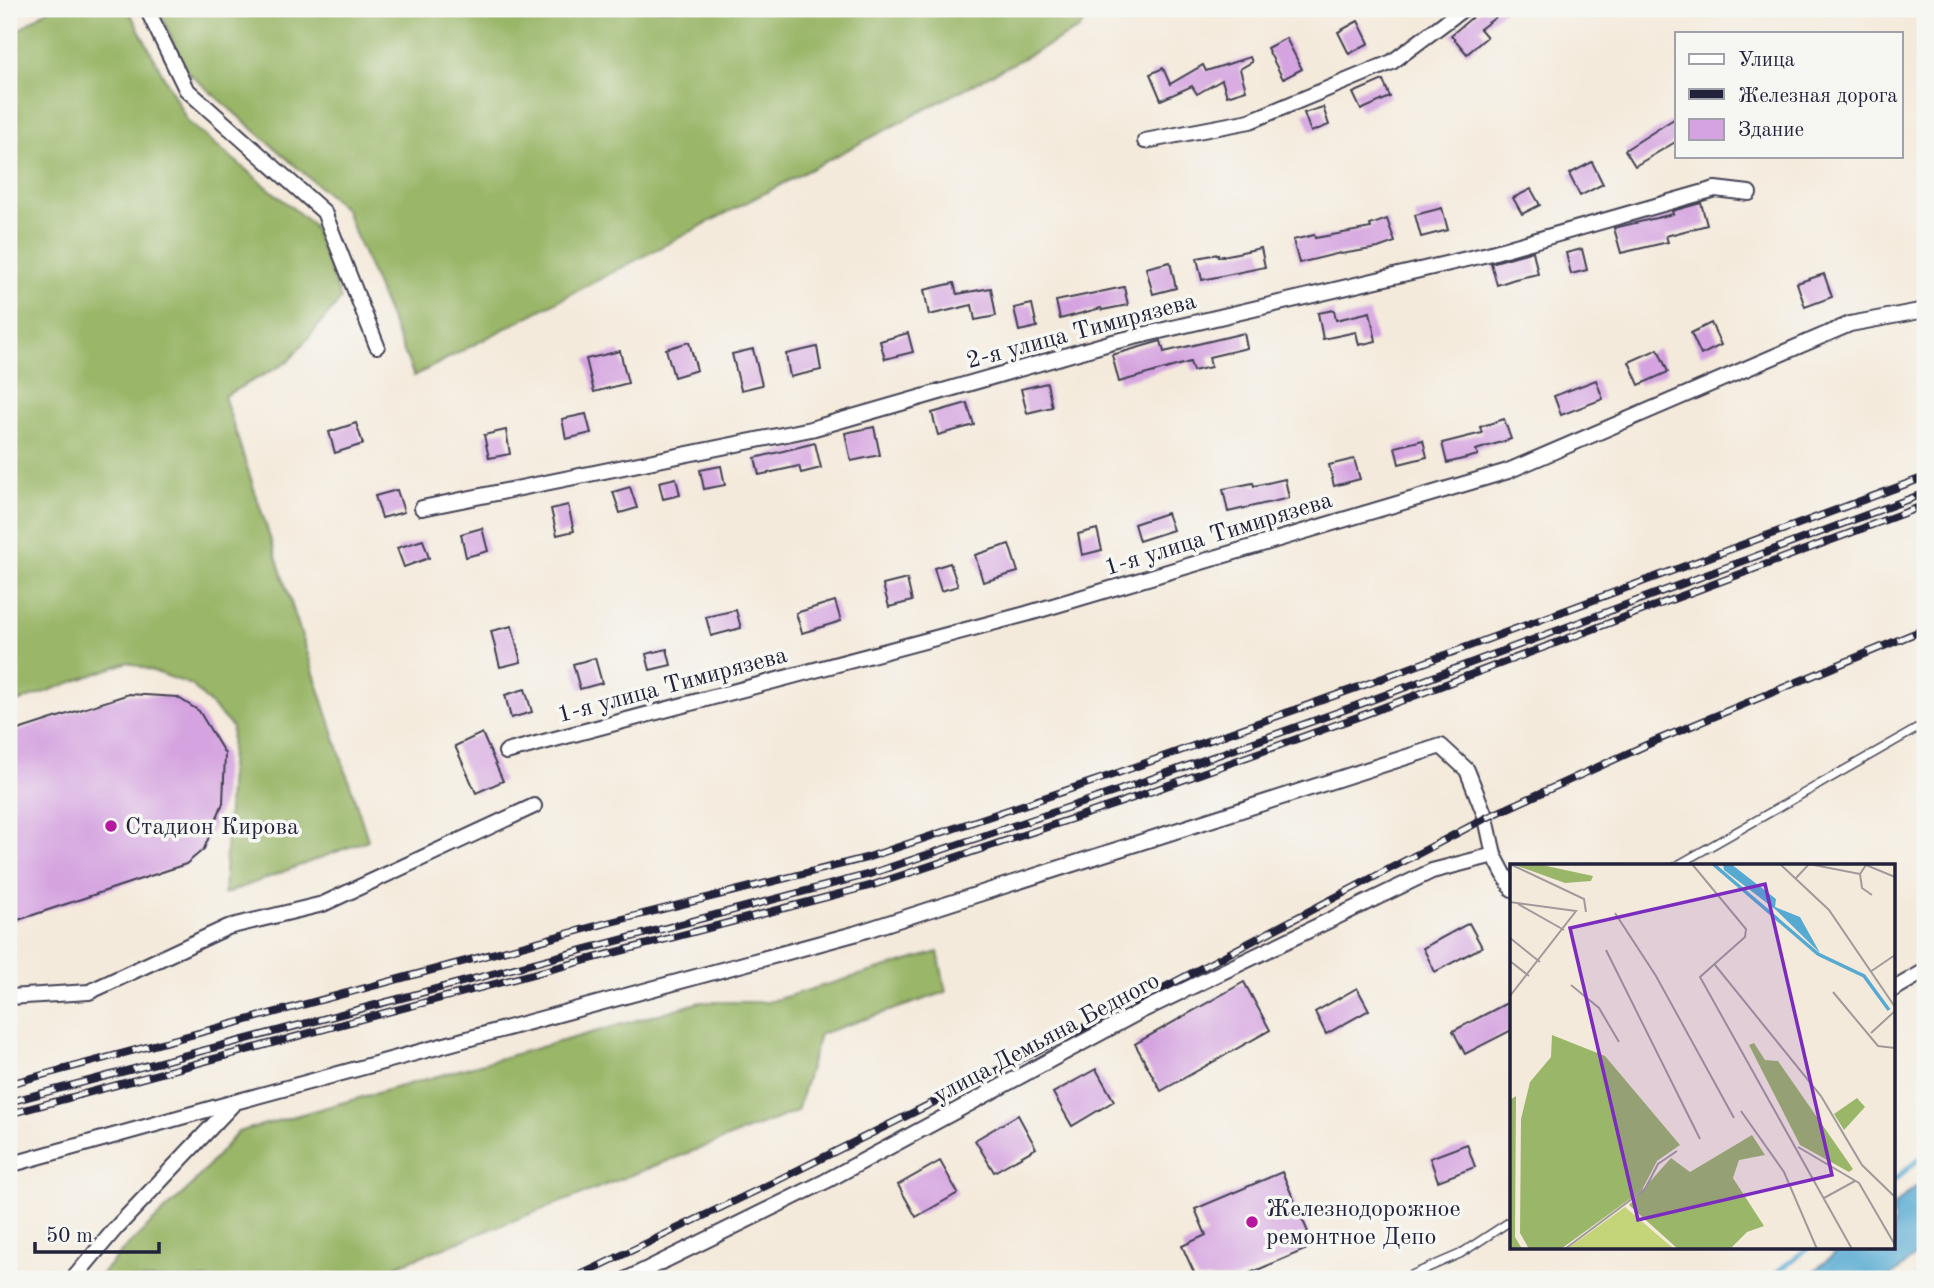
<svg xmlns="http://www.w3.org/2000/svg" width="1934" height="1288" font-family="'Old Standard TT',serif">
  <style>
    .forest { fill: #9ab668; stroke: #5e6c52; stroke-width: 2 }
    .water { fill: #56aad2; stroke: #3c6686; stroke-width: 2 }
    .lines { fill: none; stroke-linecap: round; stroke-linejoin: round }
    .stream { stroke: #56aad2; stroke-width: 5 }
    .building { fill: #d5a4e0 }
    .lane-casing { stroke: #424053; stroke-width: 10 }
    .street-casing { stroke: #424053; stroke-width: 18 }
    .lane { stroke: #fff; stroke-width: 7 }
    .street { stroke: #fff; stroke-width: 14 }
    .rail-casing { stroke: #22223b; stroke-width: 8 }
    .rail { stroke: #f6f6f2; stroke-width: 5; stroke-dasharray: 16; stroke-linecap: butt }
    .poi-dot { fill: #b5179e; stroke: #f6f6f2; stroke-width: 2.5 }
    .labels { text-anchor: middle; stroke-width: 7; stroke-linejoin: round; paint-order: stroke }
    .street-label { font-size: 24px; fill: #22223b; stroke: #f6f6f2 }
    .poi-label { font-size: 24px; fill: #22223b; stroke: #f6f6f2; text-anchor: start }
    .inset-river { fill: none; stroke: #56aad2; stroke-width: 3.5 }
    .inset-road { fill: none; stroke: #a09a9b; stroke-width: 2 }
    .view { fill: #7b2cbf; fill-opacity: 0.15; stroke: #7b2cbf; stroke-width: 3.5 }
    .inset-edge { fill: none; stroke: #22223b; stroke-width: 3.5 }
  </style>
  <rect width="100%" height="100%" fill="#f6f6f2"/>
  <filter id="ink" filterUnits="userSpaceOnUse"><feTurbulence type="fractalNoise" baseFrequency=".0143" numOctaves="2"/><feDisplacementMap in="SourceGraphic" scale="14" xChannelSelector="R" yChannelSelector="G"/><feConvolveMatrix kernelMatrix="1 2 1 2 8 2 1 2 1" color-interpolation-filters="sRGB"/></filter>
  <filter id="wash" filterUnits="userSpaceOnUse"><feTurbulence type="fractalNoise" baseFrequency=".00686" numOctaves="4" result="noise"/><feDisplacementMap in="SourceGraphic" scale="28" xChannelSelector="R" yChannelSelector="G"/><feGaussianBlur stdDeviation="1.57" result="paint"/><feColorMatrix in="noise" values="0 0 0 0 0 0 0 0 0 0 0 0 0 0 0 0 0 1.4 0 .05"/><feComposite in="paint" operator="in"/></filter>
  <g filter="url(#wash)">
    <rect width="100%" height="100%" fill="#f4eadb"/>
    <g class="forest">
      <path d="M49,9h79l60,113 124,102 29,75 -53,63 -64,34 144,444 -144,54 8,-167 -40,-42 -64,-23 -119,43v-668z"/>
      <path d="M159,9h935l-15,20 -665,347 -69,-167 -160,-139z"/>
      <path d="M938,952l8,40 -126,42 -23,77 -435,168h-265l29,-32 63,-59 49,-56 463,-130h67z"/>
    </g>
    <path class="water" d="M1925,1179v69l-37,31h-84l38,-31h52v-43z"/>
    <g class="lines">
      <g class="stream">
        <path d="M1894,1180l31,-26"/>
        <path d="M1768,1279l40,-31"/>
      </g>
    </g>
    <g id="blocks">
      <g class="building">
        <path d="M1482,9h25l-27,20 7,8 -20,17 -16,-19z"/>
        <path d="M1358,21l11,22 -20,11 -11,-22z"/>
        <path d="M1286,38l16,31 -19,10 -16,-31z"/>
        <path d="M1250,57l2,5 -12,7 6,21 -19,6 -5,-16 -25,14 -5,-8 -31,14 -11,-26 13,-6 7,16 33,-19 3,6z"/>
        <path d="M1383,80l7,17 -29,13 -8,-17z"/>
        <path d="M1323,107l6,18 -18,7 -7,-19z"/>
        <path d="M1677,117v24l-42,25 -10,-16z"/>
        <path d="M1592,162l11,22 -23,12 -11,-22z"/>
        <path d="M1531,189l9,16 -18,9 -9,-16z"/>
        <path d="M1701,203l6,22 -41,11 2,6 -47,11 -7,-25 59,-14 -1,-3z"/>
        <path d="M1442,208l6,22 -27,7 -6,-22z"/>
        <path d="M1387,219l8,23 -17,6 -37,6 -1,-1 -41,10 -6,-23 21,-5 1,3 56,-10 -1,-3z"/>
        <path d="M1261,248l4,19 -63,13 -5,-22 21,-4v3z"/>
        <path d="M1582,249l5,21 -16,4 -5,-21z"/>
        <path d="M1533,251l5,23 -23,5 -18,6 -6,-22z"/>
        <path d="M1170,262l6,26 -23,6 -7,-26z"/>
        <path d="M1824,274l8,23 -27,10 -8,-24z"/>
        <path d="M954,283l3,11 34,-6 5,28 -21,4 -3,-15 -43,10 -5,-25z"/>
        <path d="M1124,287l4,18 -26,5 -1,-2 -41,11 -4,-18z"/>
        <path d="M1032,304l5,23 -18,4 -5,-23z"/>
        <path d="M1334,310l2,10 34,-8 6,29 -17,4 -3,-13 -33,7 -5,-26z"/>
        <path d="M1711,323l10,22 -20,10 -10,-22z"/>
        <path d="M908,333l5,19 -28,7 -5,-18z"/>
        <path d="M1244,333l3,15 -38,9 2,10 -18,4 -3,-9 -71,20 -7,-27 49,-14 3,11z"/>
        <path d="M689,342l8,28 -23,7 -8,-28z"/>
        <path d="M817,347l4,23 -31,7 -4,-23z"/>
        <path d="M753,349l9,36 -21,5 -9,-36z"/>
        <path d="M1658,349l10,23 -29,13 -10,-23z"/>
        <path d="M620,351l8,32 -34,9 -8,-33z"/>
        <path d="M1596,380l7,19 -42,16 -7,-19z"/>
        <path d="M1047,383l5,24 -25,6 -6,-24z"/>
        <path d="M967,403l7,22 -36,10 -6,-22z"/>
        <path d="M586,414l5,19 -25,6 -4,-20z"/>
        <path d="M1504,419l7,20 -35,11 2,5 -31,8 -5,-20 40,-10 -2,-6z"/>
        <path d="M356,423l7,21 -28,9 -6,-21z"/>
        <path d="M874,427l6,28 -29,6 -6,-28z"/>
        <path d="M506,430l4,24 -21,4 -5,-23z"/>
        <path d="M1423,440l4,17 -28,7 -4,-17z"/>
        <path d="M815,443l6,25 -20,5 -2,-7 -40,9 -4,-17z"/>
        <path d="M1354,459l6,20 -26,7 -5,-21z"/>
        <path d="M721,466l4,19 -21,4 -4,-19z"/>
        <path d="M676,478l4,17 -17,4 -4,-17z"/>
        <path d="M1285,479l4,19 -61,14 -5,-23 30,-6 1,3z"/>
        <path d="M630,487l7,21 -17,5 -7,-21z"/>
        <path d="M397,490l7,22 -22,6 -7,-22z"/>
        <path d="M568,505l6,26 -17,4 -6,-26z"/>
        <path d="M1167,513l6,17 -34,11 -5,-17z"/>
        <path d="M482,528l6,23 -22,6 -5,-23z"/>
        <path d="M1097,529l5,21 -20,5 -4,-21z"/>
        <path d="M423,540l6,18 -25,9 -7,-19z"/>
        <path d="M1009,544l9,28 -35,10 -8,-27z"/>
        <path d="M950,563l8,23 -17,5 -7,-23z"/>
        <path d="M907,579l5,22 -23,6 -6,-22z"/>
        <path d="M835,601l6,20 -39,12 -6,-20z"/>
        <path d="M736,610l5,18 -30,8 -5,-19z"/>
        <path d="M512,626l9,36 -21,5 -9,-36z"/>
        <path d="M667,649l4,16 -21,5 -4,-16z"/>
        <path d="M595,658l7,25 -22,6 -7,-25z"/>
        <path d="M525,689l7,23 -21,6 -6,-23z"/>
        <path d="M129,694l48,3 22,14 26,43 -2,49 -19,46 -18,15 -177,59v-190z"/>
        <path d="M482,733l21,48 -27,12 -21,-47z"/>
        <path d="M1469,923l13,24 -47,25 -12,-24z"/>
        <path d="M1244,982l26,48 -109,61 -26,-47z"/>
        <path d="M1357,988l12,22 -43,24 -11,-22z"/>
        <path d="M1509,1002l3,7v21l-47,24 -12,-23z"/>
        <path d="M1096,1069l18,32 -42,25 -19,-33z"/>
        <path d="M1018,1115l18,33 -42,24 -19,-32z"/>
        <path d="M1467,1144l8,23 -37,14 -8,-23z"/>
        <path d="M940,1161l18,32 -42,24 -18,-32z"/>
        <path d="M1282,1172l32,74 -78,33h-39l-15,-33 24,-11 -11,-26z"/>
      </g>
    </g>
  </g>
  <g filter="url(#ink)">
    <use href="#blocks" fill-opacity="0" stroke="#424053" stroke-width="2"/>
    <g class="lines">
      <g class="lane-casing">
        <g id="lane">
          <path d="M1676,866l249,-142"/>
          <path d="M1402,1279l58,-25 52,-34"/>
        </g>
      </g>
      <g class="street-casing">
        <g id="street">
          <path d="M147,9l39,80 138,123 53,134"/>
          <path d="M1145,141l105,-20 142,-59 71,-53"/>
          <path d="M422,508l389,-79 302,-87 375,-88 227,-65 34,4"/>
          <path d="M506,752l520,-138 482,-143 342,-147 75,-14"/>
          <path d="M1894,989l31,-18"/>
          <path d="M9,997l80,-5 139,-65 95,-23 211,-98"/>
          <path d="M9,1165l226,-63 619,-168 587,-188 26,24 19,48 8,37 18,34"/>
          <path d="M73,1279l42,-50 119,-126"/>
          <path d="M627,1279l199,-98 313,-169 293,-141 62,-16"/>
        </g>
      </g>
      <use href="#lane" class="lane"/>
      <use href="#street" class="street"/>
      <g class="rail-casing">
        <g id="rail">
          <path d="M9,1084l598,-161 259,-65 246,-83 244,-87 569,-211"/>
          <path d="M9,1102l861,-228 247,-83 241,-86 567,-212"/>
          <path d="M9,1114l360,-97 504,-132 246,-82 244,-88 562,-210"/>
          <path d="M572,1279l198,-95 401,-200 315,-166 169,-77 270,-112"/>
        </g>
      </g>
      <use href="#rail" class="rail"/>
    </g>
  </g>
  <g class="poi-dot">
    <circle cx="111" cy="826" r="7"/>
    <circle cx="1252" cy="1222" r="7"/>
  </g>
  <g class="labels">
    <g class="street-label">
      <text transform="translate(1081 330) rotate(-15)" y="8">2-я улица Тимирязева</text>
      <text transform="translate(1218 533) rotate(-17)" y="8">1-я улица Тимирязева</text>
      <text transform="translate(672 684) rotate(-15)" y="8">1-я улица Тимирязева</text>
      <text transform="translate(1046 1037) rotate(-28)" y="8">улица Демьяна Бедного</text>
    </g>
    <g class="poi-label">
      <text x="125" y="834">Стадион Кирова</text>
      <text x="1266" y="1216">Железнодорожное<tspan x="1266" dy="28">ремонтное Депо</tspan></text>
    </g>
  </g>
  <g transform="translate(1510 864)">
    <rect width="385" height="385" fill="#f4eadb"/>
    <path d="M115,343l49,42h-107z" fill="#c3d578"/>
    <path d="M2,0h25l56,12 -2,5 -26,2zM42,171l53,21 75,89 -23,16 -15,29 -81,59h-32l-9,-16 1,-114 9,-37 21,-25zM244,179l11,17 13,1 75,108 -4,3 -49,-27 -51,-100zM6,232l-1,141 7,12h-12v-149zM347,234l8,9 -21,23 -10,-16zM242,271l13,20 -26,5 -6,18 31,48 -17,6 -17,17h-52l-49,-44 42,-47 19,14z" fill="#9ab668"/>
    <path d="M213,0h8l45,35 -1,8 25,10 20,36 -44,-43 -52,-40z" fill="#56aad2"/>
    <path class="inset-river" d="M203,0l105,90 46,22 25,34"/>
    <path class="inset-road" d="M0,0l74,35 2,13M182,0l54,65 -1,8 -45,40 152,272M270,0l49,46 66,97M350,10l6,-9 29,12M350,10l2,14 10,7M286,14l13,-14 51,10M0,38l66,9 -66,85M8,40l46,26M105,49l41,63 78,142M0,74l30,24M96,86l94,189M0,97l19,15M205,101l106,131 41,69 33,32M360,108l25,-17M61,121l28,23 20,34M323,128l45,54 17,2M361,169l24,-22M231,247l43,61 33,77M288,283l61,36 36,62M314,334l31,-17M55,385l80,-60 13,-25 19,-13"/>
    <path class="view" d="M255,20l67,291 -194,45 -68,-292z"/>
    <rect width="385" height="385" class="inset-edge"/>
  </g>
  <rect width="1934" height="1288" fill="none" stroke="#f6f6f2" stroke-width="35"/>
  <rect x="1675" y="32" width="228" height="126" fill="#f6f6f2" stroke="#a1a1a9" stroke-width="2"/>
  <rect x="1689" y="54" width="35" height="10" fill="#ffffff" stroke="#a1a1a9" stroke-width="2"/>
  <text x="1738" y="66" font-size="21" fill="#22223b">Улица</text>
  <rect x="1689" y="89" width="35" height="10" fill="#22223b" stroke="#a1a1a9" stroke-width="2"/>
  <text x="1738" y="102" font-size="21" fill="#22223b">Железная дорога</text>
  <rect x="1689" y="119" width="35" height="21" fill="#d5a4e0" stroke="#a1a1a9" stroke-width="2"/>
  <text x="1738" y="136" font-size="21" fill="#22223b">Здание</text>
  <path d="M35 1242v10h124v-10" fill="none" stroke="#22223b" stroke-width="3.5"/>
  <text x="46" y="1242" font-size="21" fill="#22223b" stroke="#f6f6f2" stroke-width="5" paint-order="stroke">50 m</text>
</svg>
